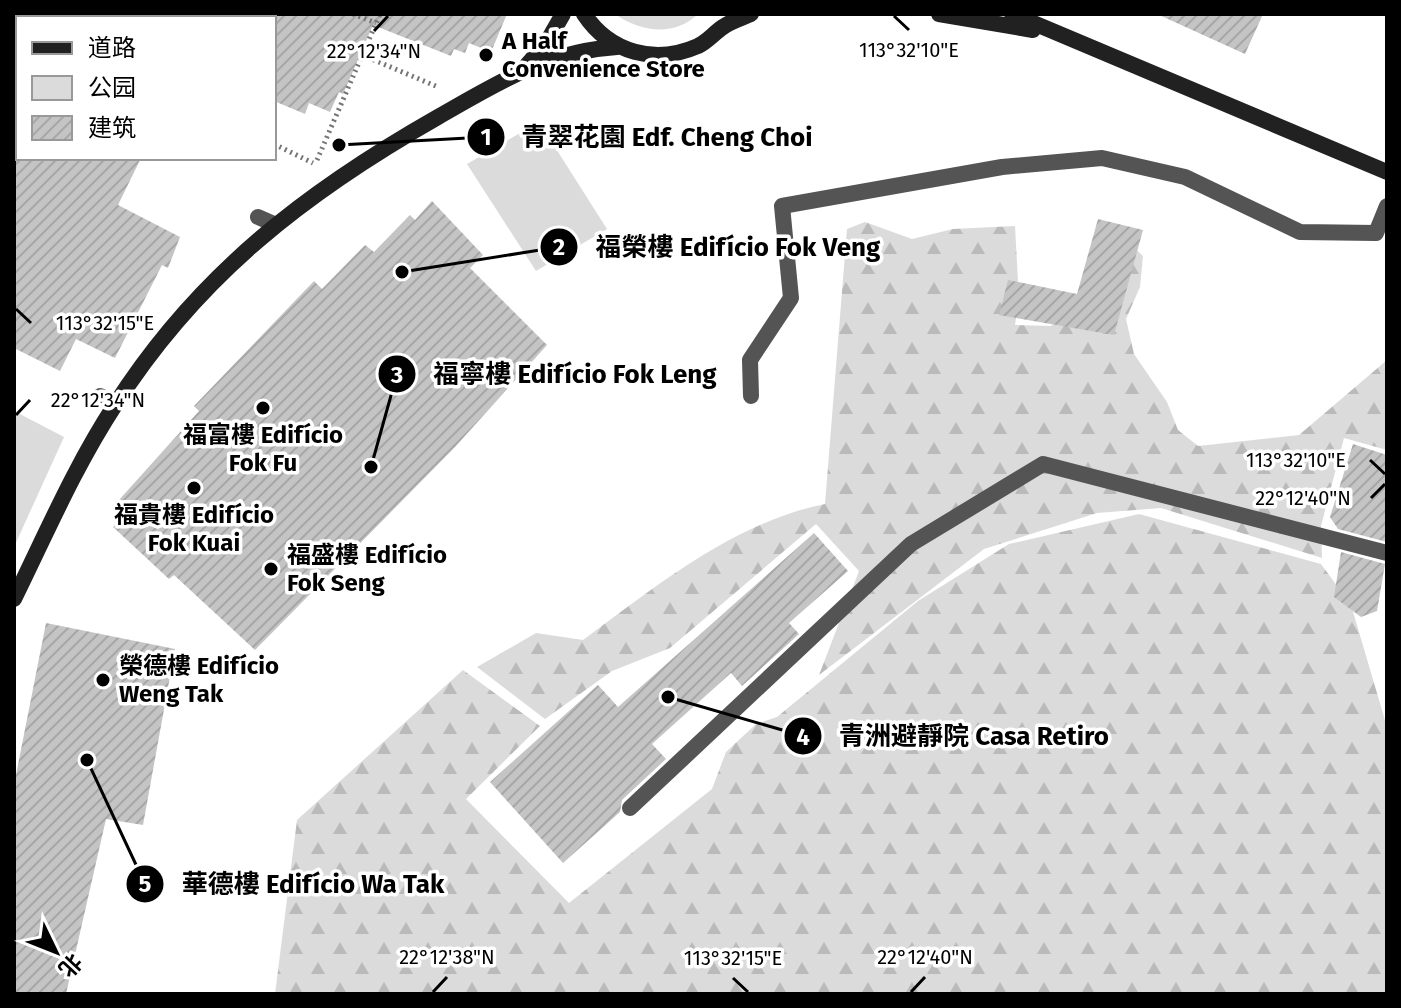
<svg xmlns="http://www.w3.org/2000/svg" width="1401" height="1008" font-family="'Fira Sans','Noto Sans SC',sans-serif">
  <style>
    .green { fill: #dbdbdb }
    .forest { fill: url(#forest-firs) }
    .building { fill: url(#building-hatch) }
    .lines { fill: none; stroke-linecap: round; stroke-linejoin: round }
    .path { stroke: #767676; stroke-width: 5; stroke-dasharray: 2 4; stroke-linecap: butt }
    .lane { stroke: #545454; stroke-width: 16 }
    .street { stroke: #545454; stroke-width: 16 }
    .secondary { stroke: #212121; stroke-width: 16 }
    .ticks { fill: none; stroke: #000; stroke-width: 3 }
    .poi-dot { fill: #000; stroke: #fff; stroke-width: 3 }
    .labels { text-anchor: middle; stroke-width: 7; stroke-linejoin: round; paint-order: stroke }
    .poi-label { font-size: 24px; font-weight: bold; fill: #000; stroke: #fff; text-anchor: start }
    .ticks-label { font-size: 20px; text-anchor: middle; fill: #000; stroke: #fff; stroke-width: 7; stroke-linejoin: round; paint-order: stroke }
    .leader { fill: none; stroke: #000; stroke-width: 3 }
    .callout-dot { fill: #000; stroke: #fff; stroke-width: 3 }
    .mark-label { font-size: 24px; text-anchor: middle; font-weight: bold; fill: #fff }
    .callout-label { font-size: 26px; text-anchor: middle; font-weight: bold; fill: #000; stroke: #fff; stroke-width: 7; stroke-linejoin: round; paint-order: stroke }
  </style>
  <defs>
    <pattern id="forest-firs" width="22" height="20" patternUnits="userSpaceOnUse" patternTransform="scale(2)"><rect width="22" height="20" fill="#dbdbdb"/><path d="M5 1l3.5 6h-7zM16 11l3.5 6h-7z" fill="#bababa"/></pattern>
    <pattern id="building-hatch" width="6" height="6" patternUnits="userSpaceOnUse" patternTransform="scale(2)"><rect width="6" height="6" fill="#c4c4c4"/><path d="M-1 1l2-2M0 6l6-6M5 7l2-2" fill="none" stroke="#a7a7a7"/></pattern>
  </defs>
  <rect width="100%" height="100%" fill="#fff"/>
  <g class="green">
    <path d="M615,14h83c-24,23 -58,18 -83,0z"/>
    <path d="M539,122l68,107 -71,42 -69,-107z"/>
    <path d="M18,413l46,24 -50,110v-126z"/>
  </g>
  <g class="forest">
    <path d="M865,222l47,17 41,-10 62,-3 4,74 -4,25 36,1 27,-21 44,-69 21,20 -3,31 -14,32 8,35 33,48 11,28 20,16 101,-11 88,-75v90l-43,-12 -23,88 1,32 -161,-50 -64,5 -113,36 -165,126 40,-104 -43,-47 -146,124 -58,23 -67,48 -68,-52 59,-34 47,7c73,-54 152,-118 242,-136l22,-275z"/>
    <path d="M1139,514l182,50 30,41 36,122v267h-1112l22,-174 166,-150 77,56 -74,73 103,104 143,-114 14,-37 30,-28 21,-7 141,-116 91,-57z"/>
  </g>
  <g class="building">
    <path d="M274,14h233l-16,38 -22,-9 -4,10 -11,-4 -3,7 -78,-31 -30,69 -4,-2 -9,20 -21,-9 -4,11 -31,-13z"/>
    <path d="M1157,14h106l-18,40z"/>
    <path d="M14,158h127l-23,47 62,32 -12,31 -6,-3 -47,93 -39,-19 -16,32 -46,-23z"/>
    <path d="M432,201l51,54 -13,13 77,77 -92,102 -200,203 -81,-75 -5,4 -56,-52 14,-18 -8,-9 80,-89 -5,-5 120,-125 8,8 43,-44 9,7 36,-37 5,5z"/>
    <path d="M1098,219l45,11 -29,105 -115,-20 9,-35 69,14z"/>
    <path d="M1353,444l34,11v87l-49,-13 -8,-12z"/>
    <path d="M814,533l34,38 -59,52 10,11 -57,52 -11,-13 -79,71 14,15 -44,41 -2,12 -57,51 -73,-81 108,-97 20,22z"/>
    <path d="M1341,552l44,12 -8,47 -16,6 -27,-20z"/>
    <path d="M46,623l129,26 -32,176 -37,-6 -40,175h-52v-209z"/>
  </g>
  <g class="lines">
    <g class="path">
      <path d="M353,14l23,9"/>
      <path d="M65,18l1,-4"/>
      <path d="M362,55l76,32"/>
      <path d="M274,144l39,19"/>
      <path d="M317,160l63,-146"/>
    </g>
    <g class="lane">
      <path d="M258,217l16,7"/>
      <path d="M100,396l16,8"/>
      <path d="M751,396l-1,-36 41,-62 -9,-92 220,-39 100,-9 83,19 115,55 76,1 11,-27"/>
    </g>
    <g class="street">
      <path d="M14,16l4,2"/>
      <path d="M221,18l2,-4"/>
      <path d="M630,808l281,-264 132,-80 344,89"/>
    </g>
    <g class="secondary">
      <path d="M584,14c26,39 71,51 114,32 10,-5 16,-13 25,-19 8,-6 19,-9 28,-13"/>
      <path d="M939,14l94,16"/>
      <path d="M1012,14l375,158"/>
      <path d="M527,65l20,-23 16,-28"/>
      <path d="M14,599c32,-65 61,-133 101,-194 83,-130 191,-213 323,-288 60,-34 109,-66 179,-70"/>
    </g>
  </g>
  <path class="ticks" d="M894,16l15,14M374,31l14,-15M16,309l15,14M16,415l14,-15M1370,460l15,14M1371,498l14,-14M733,978l15,14M433,992l14,-15M911,992l14,-15"/>
  <g class="poi-dot">
    <circle cx="486" cy="55" r="8"/>
    <circle cx="263" cy="408" r="8"/>
    <circle cx="194" cy="488" r="8"/>
    <circle cx="271" cy="569" r="8"/>
    <circle cx="103" cy="680" r="8"/>
  </g>
  <g class="labels">
    <g class="poi-label">
      <text x="502" y="49">A Half<tspan x="502" dy="28">Convenience Store</tspan></text>
      <text x="263" y="443" text-anchor="middle">福富樓 Edifício<tspan x="263" dy="28">Fok Fu</tspan></text>
      <text x="194" y="523" text-anchor="middle">福貴樓 Edifício<tspan x="194" dy="28">Fok Kuai</tspan></text>
      <text x="287" y="563">福盛樓 Edifício<tspan x="287" dy="28">Fok Seng</tspan></text>
      <text x="119" y="674">榮德樓 Edifício<tspan x="119" dy="28">Weng Tak</tspan></text>
    </g>
  </g>
  <g class="ticks-label">
    <text x="909" y="57">113°32'10"E</text>
    <text x="374" y="58">22°12'34"N</text>
    <text x="105" y="330">113°32'15"E</text>
    <text x="98" y="407">22°12'34"N</text>
    <text x="1296" y="467">113°32'10"E</text>
    <text x="1303" y="505">22°12'40"N</text>
    <text x="447" y="964">22°12'38"N</text>
    <text x="925" y="964">22°12'40"N</text>
    <text x="733" y="965">113°32'15"E</text>
  </g>
  <path class="leader" d="M339 145L486 137M402 272L559 247M371 467L397 374M668 697L803 736M87 760L145 884"/>
  <g class="callout-dot">
    <circle cx="339" cy="145" r="8"/>
    <circle cx="402" cy="272" r="8"/>
    <circle cx="371" cy="467" r="8"/>
    <circle cx="668" cy="697" r="8"/>
    <circle cx="87" cy="760" r="8"/>
    <circle cx="486" cy="137" r="20"/>
    <circle cx="559" cy="247" r="20"/>
    <circle cx="397" cy="374" r="20"/>
    <circle cx="803" cy="736" r="20"/>
    <circle cx="145" cy="884" r="20"/>
  </g>
  <g class="mark-label">
    <text x="486" y="145">1</text>
    <text x="559" y="255">2</text>
    <text x="397" y="383">3</text>
    <text x="803" y="745">4</text>
    <text x="145" y="892">5</text>
  </g>
  <g class="callout-label">
    <text x="667" y="146">青翠花園 Edf. Cheng Choi</text>
    <text x="738" y="256">福榮樓 Edifício Fok Veng</text>
    <text x="575" y="383">福寧樓 Edifício Fok Leng</text>
    <text x="974" y="745">青洲避靜院 Casa Retiro</text>
    <text x="313" y="893">華德樓 Edifício Wa Tak</text>
  </g>
  <rect width="1401" height="1008" fill="none" stroke="#000000" stroke-width="32"/>
  <rect x="16" y="16" width="260" height="144" fill="#ffffff" stroke="#999999" stroke-width="2"/>
  <rect x="32" y="42" width="40" height="12" fill="#212121" stroke="#999999" stroke-width="2"/>
  <text x="88" y="56" font-size="24" fill="#000000">道路</text>
  <rect x="32" y="76" width="40" height="24" fill="#dbdbdb" stroke="#999999" stroke-width="2"/>
  <text x="88" y="96" font-size="24" fill="#000000">公园</text>
  <rect x="32" y="116" width="40" height="24" fill="url(#building-hatch)" stroke="#999999" stroke-width="2"/>
  <text x="88" y="136" font-size="24" fill="#000000">建筑</text>
  <g transform="translate(56 952) rotate(133)" stroke="#ffffff" stroke-width="6" paint-order="stroke">
  <path d="M0-6L14 30L0 20L-14 30Z" fill="#000000"/>
  <text y="-12" font-size="22" font-weight="bold" text-anchor="middle" fill="#000000">北</text>
  </g>
</svg>
